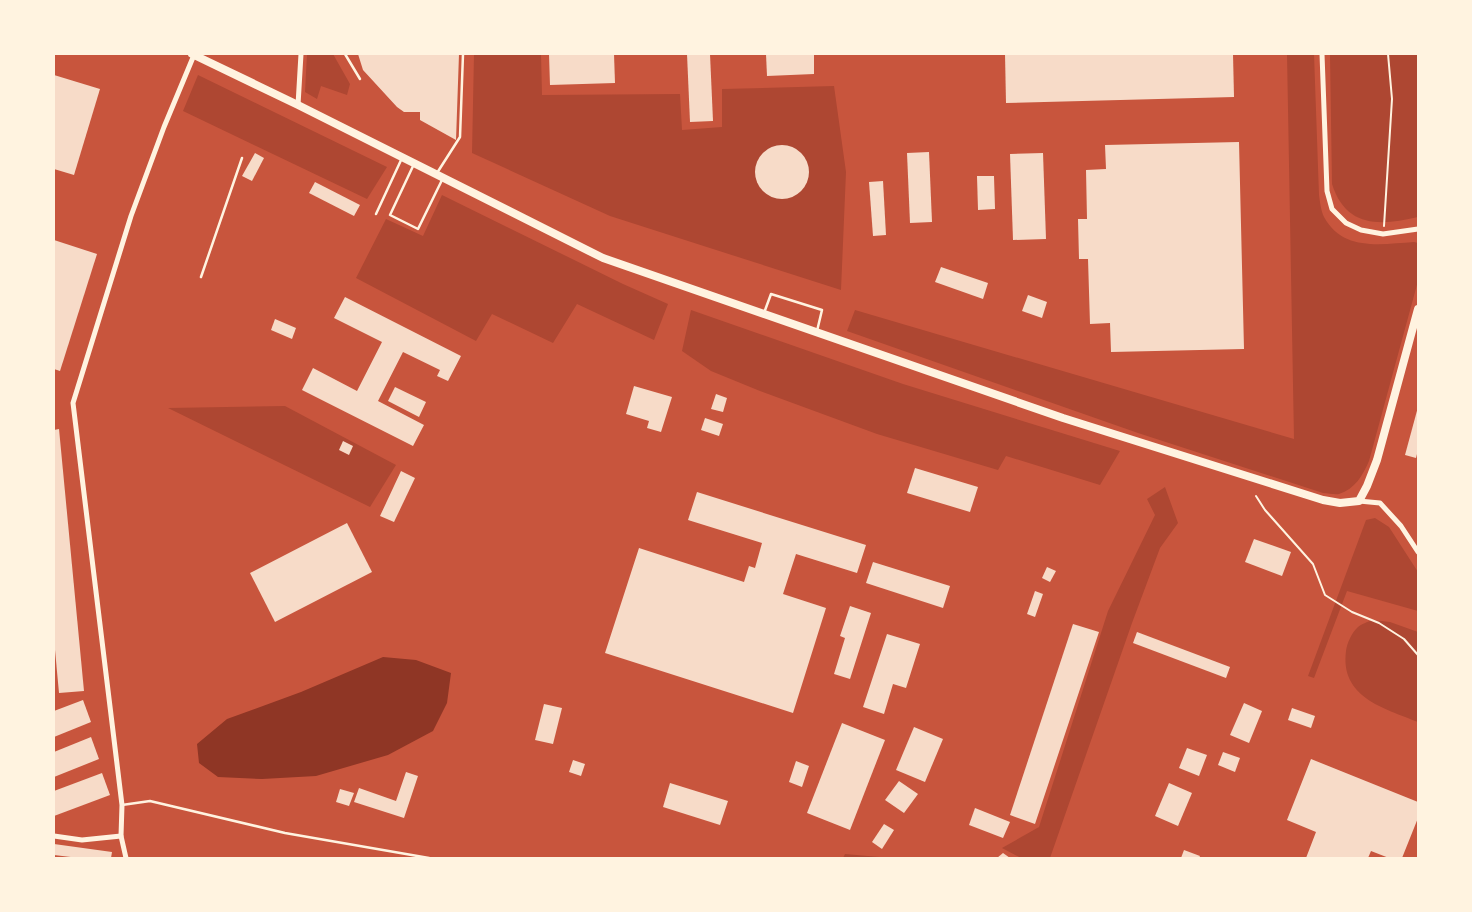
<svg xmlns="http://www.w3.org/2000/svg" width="1472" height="912" font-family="Arial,sans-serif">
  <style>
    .green { fill: #ae4732 }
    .water { fill: #8f3625 }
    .building { fill: #f7dbc8 }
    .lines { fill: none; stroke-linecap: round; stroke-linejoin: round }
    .path { stroke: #fff3e0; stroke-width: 2 }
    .service { stroke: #fff3e0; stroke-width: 2.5 }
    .minor { stroke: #fff3e0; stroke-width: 5 }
    .secondary { stroke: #fff3e0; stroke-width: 8 }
  </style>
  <rect width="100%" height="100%" fill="#c8553d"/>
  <g class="green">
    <path d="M307,54h26l17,30 -3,11 -26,-9 -4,13 -12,-7z"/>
    <path d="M474,54h67l1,41 138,-1 2,36 40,-3v-38l112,-3 12,86 -5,118 -231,-74 -138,-63z"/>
    <path d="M1287,54h27l5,141c1,7 2,16 5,22 19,35 58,27 90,25l4,1v38l-49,180c-6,14 -14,28 -30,33 -4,1 -11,-1 -16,-1l-185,-60 -291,-102 8,-21 439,129z"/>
    <path d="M1330,54h88v163c-38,9 -72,11 -86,-33z"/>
    <path d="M198,75l189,92 -20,32 -184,-88z"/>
    <path d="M442,195l181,89 45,20 -14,36 -77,-36 -24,39 -61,-29 -16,27 -120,-63 30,-59 37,17z"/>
    <path d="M691,310l212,74 217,67 -20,34 -94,-29 -8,14 -121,-36 -117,-43 -49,-20 -29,-20z"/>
    <path d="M285,406l111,59 -26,42 -202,-99z"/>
    <path d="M1165,487l13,36 -18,25 -28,75 -82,235h-29l-19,-10 37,-21 69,-216 47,-96 -8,-16z"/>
    <path d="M1375,518l14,9 29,45v39l-71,-20 -33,87 -6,-2 58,-156z"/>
    <path d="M1372,620l18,2 28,10v90c-35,-14 -78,-25 -72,-71 1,-8 6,-19 12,-24 3,-3 10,-5 14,-7z"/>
    <path d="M845,854l46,4h-48z"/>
  </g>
  <path class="water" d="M383,657l33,3 35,13 -4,30 -14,28 -45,24 -72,21 -54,3 -44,-2 -19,-14 -2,-19 30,-25 74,-27z"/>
  <g class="building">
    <path d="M358,54h101l-3,86 -36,-20v-8h-16l-7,-5 -34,-37z"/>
    <path d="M549,54h65l1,29 -65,2z"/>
    <path d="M687,54h23l3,67 -23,1z"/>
    <path d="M766,54h48v20l-47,2z"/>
    <path d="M1005,54h228l1,43 -228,6z"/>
    <path d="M54,75l46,14 -26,86 -20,-6z"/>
    <path d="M1239,142l5,207 -133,3 -1,-29 -20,1 -2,-65h-9l-1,-40h9l-1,-49 20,-1 -1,-24z"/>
    <circle cx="782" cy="172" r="27"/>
    <path d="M929,152l3,70 -22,1 -3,-70z"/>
    <path d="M255,153l9,5 -12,23 -10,-5z"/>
    <path d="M1043,153l3,86 -33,1 -3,-86z"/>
    <path d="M977,176h17l1,33 -17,1z"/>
    <path d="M883,181l3,54 -13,1 -4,-54z"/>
    <path d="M315,182l45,23 -6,11 -45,-23z"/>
    <path d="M54,240l43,14 -37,117 -6,-2z"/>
    <path d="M941,267l47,16 -5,16 -48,-17z"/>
    <path d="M1028,295l19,7 -5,16 -20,-7z"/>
    <path d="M345,297l116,59 -13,25 -11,-5 3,-6 -37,-18 -25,49 46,24 -11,21 -111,-56 11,-22 44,23 25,-49 -48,-24z"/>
    <path d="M275,319l21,9 -4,11 -21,-9z"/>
    <path d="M634,386l38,11 -11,35 -14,-4 2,-7 -23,-7z"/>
    <path d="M395,387l31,15 -7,15 -31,-16z"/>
    <path d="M716,394l11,4 -4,14 -12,-3z"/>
    <path d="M1418,407v43l-2,8 -11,-3z"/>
    <path d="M705,418l18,6 -4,12 -18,-6z"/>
    <path d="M59,429l25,262 -25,2 -5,-54v-209z"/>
    <path d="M343,441l10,5 -4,9 -10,-5z"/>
    <path d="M915,468l63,19 -8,25 -63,-19z"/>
    <path d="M401,471l14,7 -21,44 -14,-6z"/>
    <path d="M697,492l169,53 -9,28 -61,-19 -13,40 43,14 -33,105 -188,-60 34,-105 105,34 5,-16 6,2 7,-25 -74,-23z"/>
    <path d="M347,523l25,49 -97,50 -25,-49z"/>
    <path d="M1254,539l37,13 -9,24 -37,-14z"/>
    <path d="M873,562l77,24 -7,22 -77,-25z"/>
    <path d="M1047,567l9,4 -6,11 -8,-4z"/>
    <path d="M1035,591l8,3 -8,23 -8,-3z"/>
    <path d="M850,606l21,7 -21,66 -16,-5 11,-36 -5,-2z"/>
    <path d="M1073,624l26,8 -64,192 -25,-9z"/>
    <path d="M1137,632l93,35 -4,11 -93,-35z"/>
    <path d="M887,634l33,10 -14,44 -13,-4 -9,30 -21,-7z"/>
    <path d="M83,700l8,22 -37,15v-26z"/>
    <path d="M1244,703l18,8 -13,32 -19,-8z"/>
    <path d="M544,704l18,4 -9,36 -18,-4z"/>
    <path d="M1292,708l23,8 -4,12 -23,-8z"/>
    <path d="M842,723l43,17 -35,90 -43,-17z"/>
    <path d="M914,727l29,12 -18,43 -29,-12z"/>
    <path d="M91,737l8,22 -45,18v-25z"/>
    <path d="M1187,748l20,7 -8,21 -20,-8z"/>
    <path d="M1223,752l17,6 -5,14 -17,-7z"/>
    <path d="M1311,759l107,43v16l-16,40h-13l-18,-7 -3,7h-62l10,-26 -29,-12z"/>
    <path d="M573,760l12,4 -4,12 -12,-4z"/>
    <path d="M796,761l13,5 -7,21 -13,-5z"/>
    <path d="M406,772l12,4 -14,42 -50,-16 5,-14 37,13z"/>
    <path d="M102,773l8,22 -56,21v-25z"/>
    <path d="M899,781l19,13 -14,19 -19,-13z"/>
    <path d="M670,783l58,18 -8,24 -57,-18z"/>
    <path d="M1169,783l23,10 -14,33 -23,-10z"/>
    <path d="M340,789l14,4 -5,13 -13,-4z"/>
    <path d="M975,808l35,14 -7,16 -34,-13z"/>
    <path d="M884,824l10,6 -12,19 -10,-7z"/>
    <path d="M54,844l58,8 -1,6h-32l-25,-3z"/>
    <path d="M1184,850l16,6 -1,2h-18z"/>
    <path d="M1003,853l7,5h-13z"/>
  </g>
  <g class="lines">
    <g class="path">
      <path d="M1384,226l8,-127 -4,-45"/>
      <path d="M1256,496l9,14 48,54 12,31 27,17 27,11 25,16 14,16"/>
    </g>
    <g class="service">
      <path d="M345,54l15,25"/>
      <path d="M414,164l-24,51 28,14 24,-49"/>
      <path d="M437,173l23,-36 3,-83"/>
      <path d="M376,214l26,-56"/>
      <path d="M201,277l41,-119"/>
      <path d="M764,313l7,-19 51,16 -5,21"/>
      <path d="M122,805l28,-4 135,32 144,25"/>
    </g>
    <g class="minor">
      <path d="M1322,54l5,137 5,18 14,14 15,7 22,4 35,-5"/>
      <path d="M298,105l3,-51"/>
      <path d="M1359,501l21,2 21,23 17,26"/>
      <path d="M54,836l28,4 39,-4"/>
      <path d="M126,858l-5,-22 1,-31 -49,-402 58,-187 33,-89 30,-72"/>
    </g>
    <path class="secondary" d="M192,54l106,51 305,153 460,160 260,82 17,3 19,-2 8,-15 10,-26 41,-151"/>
  </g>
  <rect width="1472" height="912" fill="none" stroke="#fff3e0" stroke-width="110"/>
</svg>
